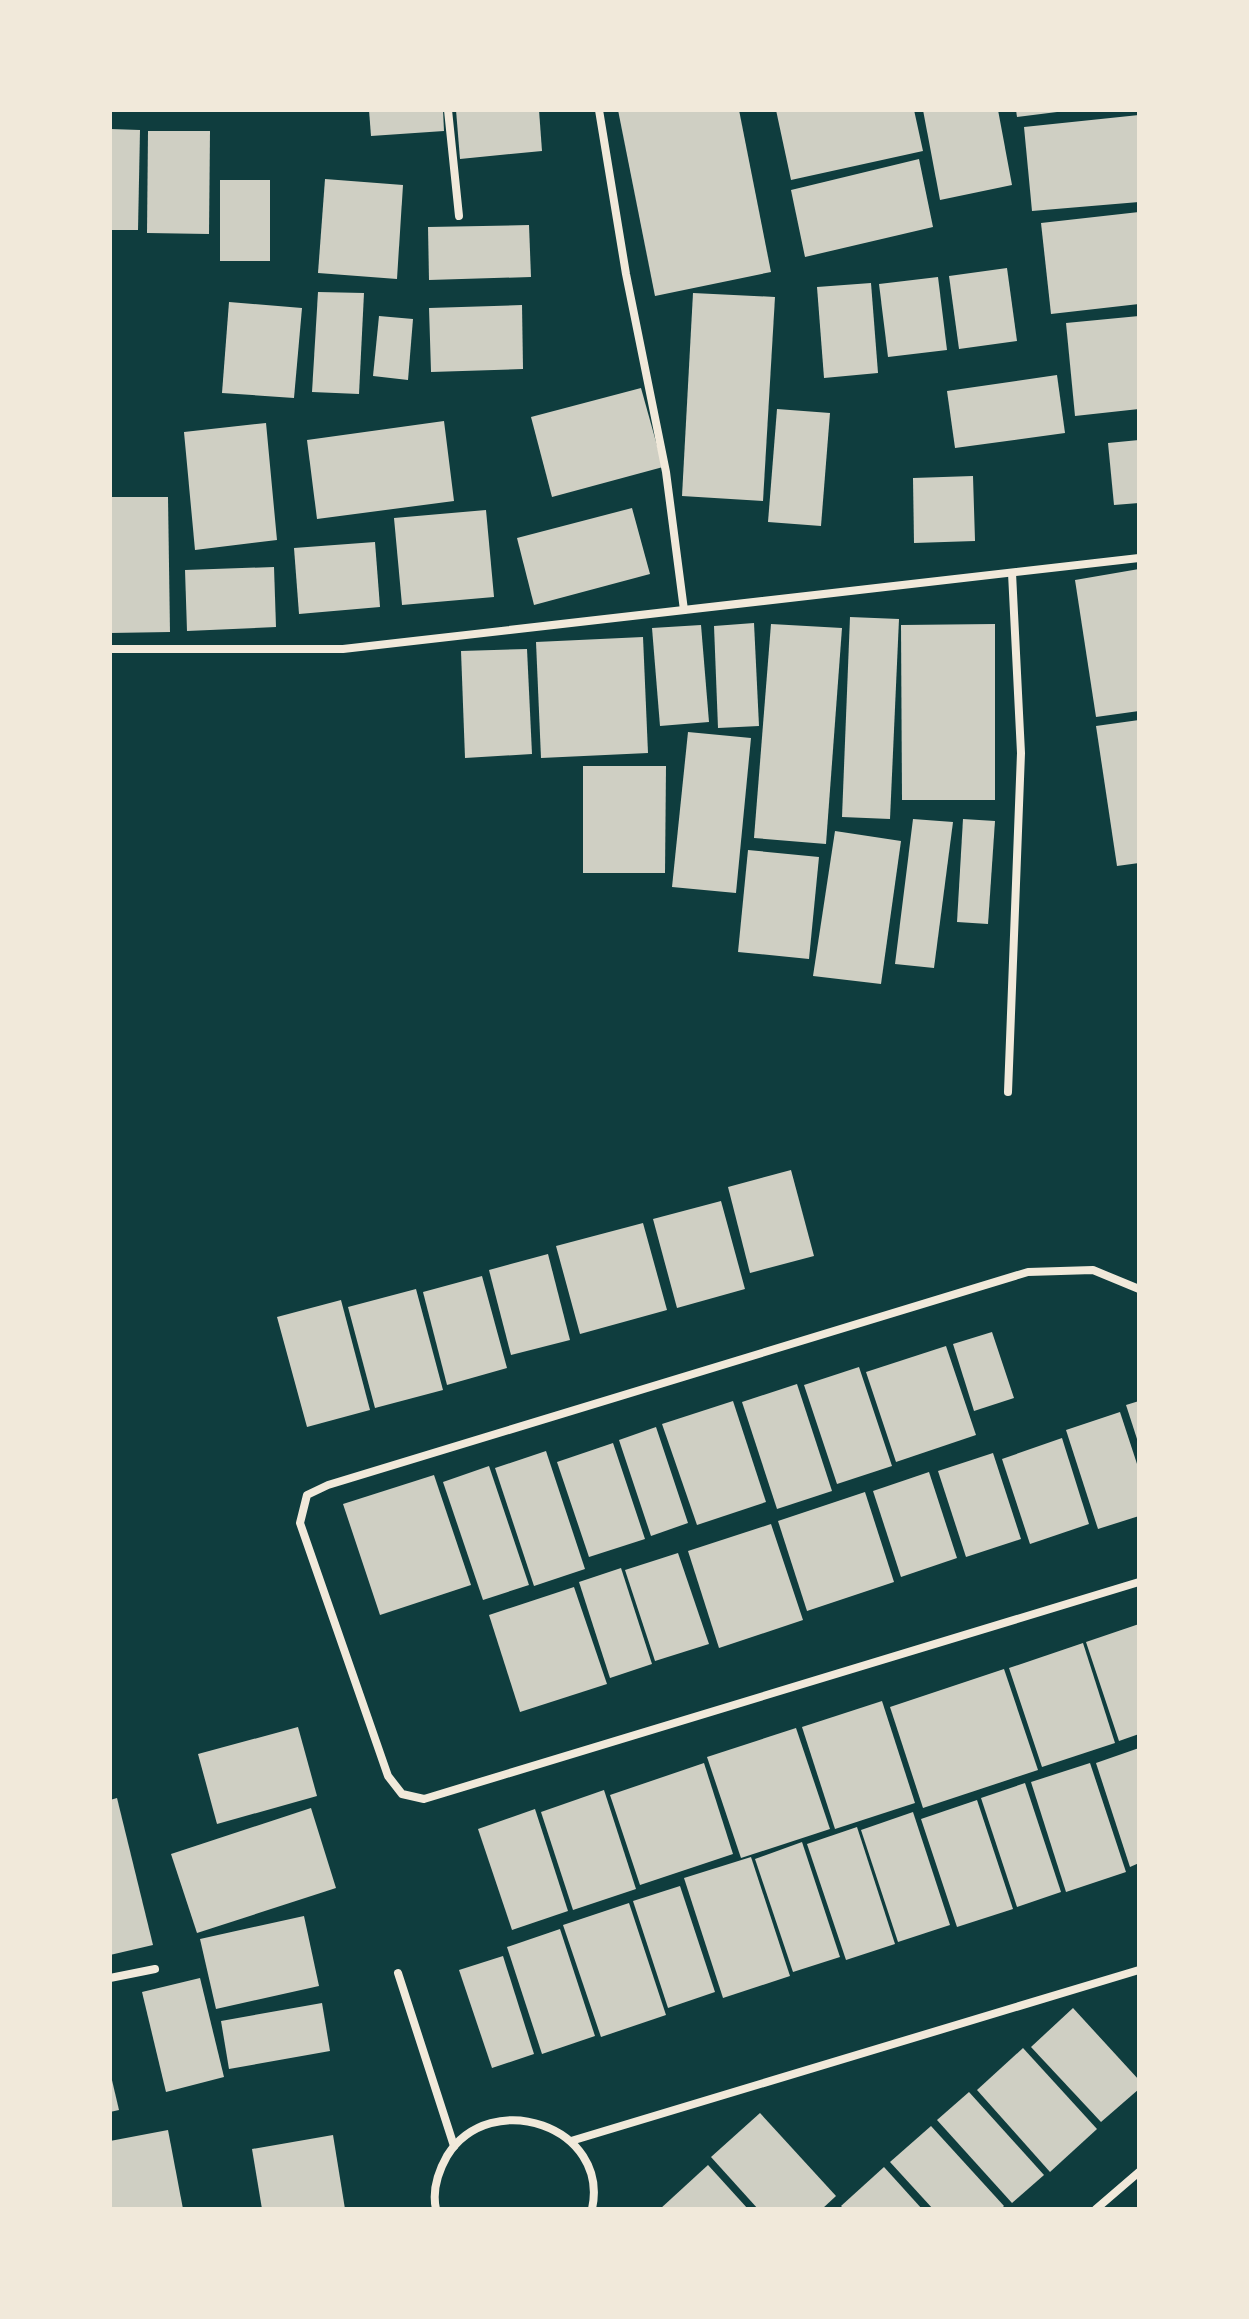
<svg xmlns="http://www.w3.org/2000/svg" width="1249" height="2319" font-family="'PT Sans',sans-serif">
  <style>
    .building { fill: #cfcfc3 }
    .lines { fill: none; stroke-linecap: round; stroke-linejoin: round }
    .minor { stroke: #f1e9da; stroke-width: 8 }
  </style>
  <rect width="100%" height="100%" fill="#0f3d3e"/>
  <g class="building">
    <path d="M369,110h74l1,21 -73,5z"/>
    <path d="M456,110h83l3,41 -82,8z"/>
    <path d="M618,110h121l32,162 -116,24z"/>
    <path d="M776,110h138l9,41 -132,29z"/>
    <path d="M923,110h75l14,75 -72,15z"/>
    <path d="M1016,110h41v2l-40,5z"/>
    <path d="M1139,115v87l-107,9 -8,-84z"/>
    <path d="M110,129l30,1 -2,100h-28z"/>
    <path d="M148,131h62l-1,103 -62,-1z"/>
    <path d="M919,159l14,68 -128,30 -14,-67z"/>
    <path d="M325,179l78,6 -6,94 -79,-6z"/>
    <rect x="220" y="180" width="50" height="81"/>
    <path d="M1139,212v92l-88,10 -10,-91z"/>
    <path d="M529,225l2,52 -102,3 -1,-53z"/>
    <path d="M1007,268l10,73 -58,8 -10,-73z"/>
    <path d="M938,277l9,73 -59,7 -9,-73z"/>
    <path d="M871,283l7,90 -54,5 -7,-91z"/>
    <path d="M318,292l46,1 -5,101 -47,-2z"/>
    <path d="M693,293l82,4 -12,204 -81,-5z"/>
    <path d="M229,302l73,6 -8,90 -72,-5z"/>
    <path d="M522,305l1,64 -92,3 -2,-64z"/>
    <path d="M379,316l34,3 -5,61 -35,-4z"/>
    <path d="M1139,316v93l-64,7 -9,-93z"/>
    <path d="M1057,375l8,58 -110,15 -8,-57z"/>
    <path d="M641,388l22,79 -111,30 -21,-80z"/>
    <path d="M777,409l53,4 -9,113 -53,-4z"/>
    <path d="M444,421l10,80 -137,18 -10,-79z"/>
    <path d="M266,423l11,117 -82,10 -11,-118z"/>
    <path d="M1139,440v63l-25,2 -6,-62z"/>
    <path d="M973,476l2,65 -61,2 -1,-65z"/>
    <path d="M110,497h58l2,135 -60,1z"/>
    <path d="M632,508l18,66 -116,31 -17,-67z"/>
    <path d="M486,510l8,87 -92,8 -8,-87z"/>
    <path d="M375,542l5,65 -81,7 -5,-66z"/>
    <path d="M274,567l2,60 -89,4 -2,-61z"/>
    <path d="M1139,569v142l-43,6 -21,-137z"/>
    <path d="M850,617l49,2 -9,200 -48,-2z"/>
    <path d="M754,623l5,103 -41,2 -4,-102z"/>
    <path d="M771,624l71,4 -16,216 -72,-6z"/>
    <path d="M995,624v176h-93l-1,-175z"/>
    <path d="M701,625l8,97 -49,4 -8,-98z"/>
    <path d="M643,637l5,116 -107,5 -5,-116z"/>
    <path d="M527,649l5,105 -67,4 -4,-107z"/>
    <path d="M1139,720v143l-22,3 -21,-140z"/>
    <path d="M688,732l63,6 -15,155 -64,-6z"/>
    <path d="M583,766h83l-1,107h-82z"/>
    <path d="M913,819l40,3 -19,146 -39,-4z"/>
    <path d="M963,819l32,2 -7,103 -31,-2z"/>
    <path d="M835,831l66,10 -20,143 -68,-8z"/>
    <path d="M748,850l71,7 -10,102 -71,-7z"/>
    <path d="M791,1170l23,86 -64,17 -22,-86z"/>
    <path d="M721,1201l24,88 -68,19 -24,-89z"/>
    <path d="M643,1223l24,87 -87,24 -24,-88z"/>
    <path d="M548,1254l22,86 -59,15 -22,-85z"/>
    <path d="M482,1276l25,92 -60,17 -24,-93z"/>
    <path d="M416,1289l27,101 -68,18 -27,-101z"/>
    <path d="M341,1300l29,110 -63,17 -30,-110z"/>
    <path d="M992,1332l22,66 -40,13 -21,-67z"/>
    <path d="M946,1346l30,89 -80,27 -30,-90z"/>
    <path d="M859,1367l33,99 -55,18 -33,-99z"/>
    <path d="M797,1384l35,107 -55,18 -35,-107z"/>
    <path d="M733,1401l33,101 -69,23 -35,-101z"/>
    <path d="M1139,1401v41h-1l-12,-37z"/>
    <path d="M1120,1412l19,58v46l-41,13 -32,-99z"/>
    <path d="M656,1427l32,96 -37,13 -32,-96z"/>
    <path d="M1062,1438l27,86 -59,20 -28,-85z"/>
    <path d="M613,1443l32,96 -56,18 -32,-95z"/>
    <path d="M546,1451l39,118 -51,17 -39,-118z"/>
    <path d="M993,1453l28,86 -55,18 -28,-86z"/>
    <path d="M489,1466l40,119 -46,15 -40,-118z"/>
    <path d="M929,1472l28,86 -56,19 -28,-86z"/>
    <path d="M434,1475l37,110 -91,30 -37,-111z"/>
    <path d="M865,1492l29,90 -87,29 -29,-90z"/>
    <path d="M771,1524l32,96 -84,28 -31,-97z"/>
    <path d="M678,1553l31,91 -54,17 -30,-91z"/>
    <path d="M621,1568l31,96 -42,14 -31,-96z"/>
    <path d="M574,1587l33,97 -87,28 -31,-97z"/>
    <path d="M1139,1624v110l-20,7 -33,-99z"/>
    <path d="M1083,1643l32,100 -73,24 -33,-99z"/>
    <path d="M1004,1669l34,101 -115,38 -33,-101z"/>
    <path d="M882,1701l33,102 -80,26 -33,-102z"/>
    <path d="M298,1727l19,69 -100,28 -19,-70z"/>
    <path d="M796,1728l34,101 -89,29 -34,-101z"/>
    <path d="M1139,1748v115l-9,4 -34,-104z"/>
    <path d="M704,1763l29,91 -93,31 -30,-90z"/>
    <path d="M1090,1763l36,109 -60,20 -35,-110z"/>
    <path d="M1025,1783l36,109 -44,15 -36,-109z"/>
    <path d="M604,1790l32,99 -63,21 -32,-98z"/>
    <path d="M117,1798l36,147 -43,10v-155z"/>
    <path d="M977,1800l36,109 -56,18 -36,-108z"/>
    <path d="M311,1808l25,80 -139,45 -26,-79z"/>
    <path d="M535,1809l33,102 -56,19 -34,-101z"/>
    <path d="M913,1812l37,113 -52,17 -37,-112z"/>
    <path d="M857,1827l38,117 -49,16 -39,-116z"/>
    <path d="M802,1842l38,115 -47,15 -38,-113z"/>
    <path d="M751,1857l39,119 -67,22 -39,-120z"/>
    <path d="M680,1886l35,106 -47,16 -35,-107z"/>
    <path d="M629,1903l37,112 -65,22 -38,-112z"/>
    <path d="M304,1916l15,70 -103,23 -16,-70z"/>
    <path d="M560,1929l35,107 -53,18 -35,-107z"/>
    <path d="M503,1956l31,98 -42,14 -33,-98z"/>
    <path d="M200,1978l24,99 -58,15 -24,-100z"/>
    <path d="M322,2003l8,48 -101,18 -8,-48z"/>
    <path d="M1073,2008l66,72v9l-38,33 -70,-75z"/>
    <path d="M1023,2048l74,81 -47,43 -73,-82z"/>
    <path d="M111,2076l8,34 -9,2v-35z"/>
    <path d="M969,2092l75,83 -32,28 -75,-83z"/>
    <path d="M760,2113l76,83 -14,13h-64l-47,-52z"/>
    <path d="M931,2126l73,80 -3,3h-68l-43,-47z"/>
    <path d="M168,2130l15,79h-73v-68z"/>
    <path d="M333,2135l12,74h-83l-10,-60z"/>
    <path d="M708,2165l40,44h-88z"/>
    <path d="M884,2167l38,42h-78l-3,-3z"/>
  </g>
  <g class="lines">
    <g class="minor">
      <path d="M448,110l11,106"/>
      <path d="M599,110l27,164 40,198 18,138"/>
      <path d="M110,649h233l796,-91"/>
      <path d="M1008,1092l13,-339 -9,-180"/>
      <path d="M1139,1289l-46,-19 -65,2 -700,213 -21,10 -7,28 88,253 14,18 22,5 715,-217"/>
      <path d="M398,1973l56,173"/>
      <path d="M110,1978l45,-9"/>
      <path d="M571,2141l568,-171"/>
      <path d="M436,2209c-4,-18 2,-37 11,-53 44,-70 163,-29 145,53"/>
      <path d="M1096,2209l43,-37"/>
    </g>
  </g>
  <rect width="1249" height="2319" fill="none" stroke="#f1e9da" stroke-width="224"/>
</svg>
